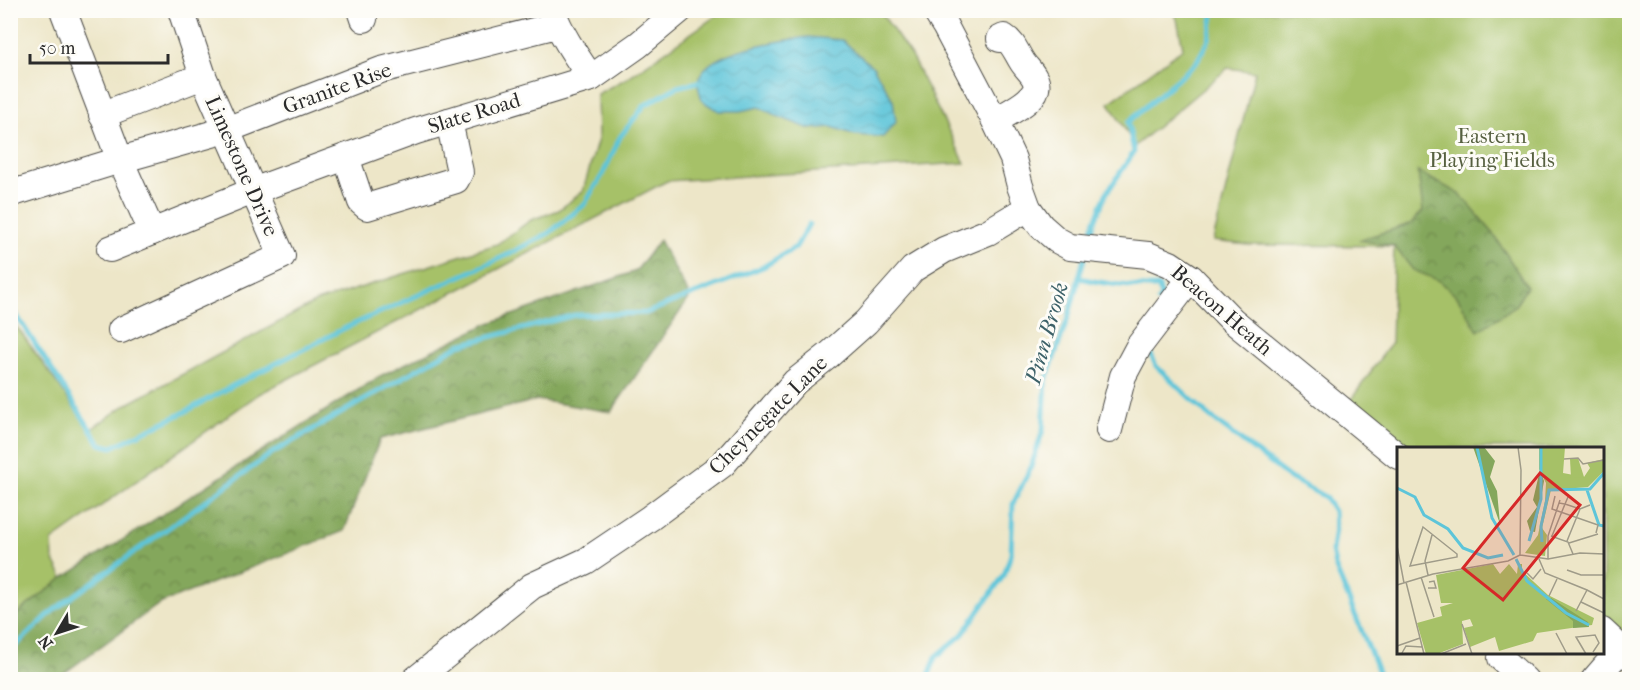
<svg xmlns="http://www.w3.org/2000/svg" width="1640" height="690" font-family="'IM FELL French Canon',serif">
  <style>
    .green { fill: #a6c167; stroke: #687649; stroke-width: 1.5 }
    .forest { fill: url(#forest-crowns); stroke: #586944; stroke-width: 1.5 }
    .water { fill: url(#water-waves); stroke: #447882; stroke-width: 1.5 }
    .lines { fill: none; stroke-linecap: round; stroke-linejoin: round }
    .stream { stroke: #5dc5d9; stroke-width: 5 }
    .minor-casing { stroke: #484743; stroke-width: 28 }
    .minor { stroke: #fff; stroke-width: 26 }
    .labels { text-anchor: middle; stroke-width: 6; stroke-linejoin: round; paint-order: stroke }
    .street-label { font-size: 21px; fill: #2b2b2b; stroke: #fdfcf7 }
    .park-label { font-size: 21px; fill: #566040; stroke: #fdfcf7 }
    .water-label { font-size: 22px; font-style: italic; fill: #3c6168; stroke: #fdfcf7 }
    .inset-river { fill: none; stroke: #5dc5d9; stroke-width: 3 }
    .inset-road { fill: none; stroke: #9f9b89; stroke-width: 1.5 }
    .view { fill: #d62828; fill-opacity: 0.15; stroke: #d62828; stroke-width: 3 }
    .inset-edge { fill: none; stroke: #2b2b2b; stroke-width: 3 }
  </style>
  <defs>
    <pattern id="forest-crowns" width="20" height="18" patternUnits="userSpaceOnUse" patternTransform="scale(1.5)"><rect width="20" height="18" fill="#84a75c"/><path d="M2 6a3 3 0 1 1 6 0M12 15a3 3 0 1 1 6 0" fill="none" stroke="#6c884c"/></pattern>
    <pattern id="water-waves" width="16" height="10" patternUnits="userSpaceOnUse" patternTransform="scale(1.5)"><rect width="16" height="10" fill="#5dc5d9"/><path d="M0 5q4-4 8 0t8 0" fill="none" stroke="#51a9ba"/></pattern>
  </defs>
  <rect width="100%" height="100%" fill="#fdfcf7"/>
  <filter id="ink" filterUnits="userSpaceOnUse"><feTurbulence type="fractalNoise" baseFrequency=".0167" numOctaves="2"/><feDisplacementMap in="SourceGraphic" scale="12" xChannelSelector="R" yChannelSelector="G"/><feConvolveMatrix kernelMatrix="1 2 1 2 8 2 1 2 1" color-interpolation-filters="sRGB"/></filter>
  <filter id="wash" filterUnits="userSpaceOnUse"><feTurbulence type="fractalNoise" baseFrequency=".008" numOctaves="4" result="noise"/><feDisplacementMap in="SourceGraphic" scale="24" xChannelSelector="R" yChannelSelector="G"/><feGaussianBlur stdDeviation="1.35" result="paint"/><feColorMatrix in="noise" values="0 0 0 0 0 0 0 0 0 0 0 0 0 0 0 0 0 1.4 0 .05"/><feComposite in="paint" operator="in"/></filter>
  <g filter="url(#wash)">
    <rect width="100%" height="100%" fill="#ede6c8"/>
    <g class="green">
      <path d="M723,11h157l31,45 54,107 -298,18 -408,213 -207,147 1,18 10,19 -52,40v-296l9,9 70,99 34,-24 192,-104 181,-58 34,-24 28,-10 24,-19 15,-52 -1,-45 30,-16z"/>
      <path d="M1172,11h457v632l-26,-24 -1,-171h-199l-55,-44 43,-61 3,-97 -146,-1 -35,-4 42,-169 -27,-4 -91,76 -2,2 -26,-43 74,-55 -6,-29z"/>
    </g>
    <g class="forest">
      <path d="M1418,172l42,22 33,39 34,54 -12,19 -37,25 -20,-33 -18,-17 -27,-11 -19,-24 -35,-6 51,-16 13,-13z"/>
      <path d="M659,240l31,57 -79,115 -74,-12 -157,39 -36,92 -185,73 -103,75h-45v-61l52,-40 200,-128 119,-75 105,-51 149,-53z"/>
    </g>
    <path class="water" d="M808,37l34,3 32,28 19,32 3,22 -13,15 -28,-2 -23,-8 -22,2 -33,-13 -18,-9 -19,4h-21l-17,-10c-1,-5 -4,-13 -4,-18 3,-34 84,-42 110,-46z"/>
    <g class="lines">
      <g class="stream">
        <path d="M1088,243l6,-20 12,-29 28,-42 -6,-30 68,-59 13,-24 5,-29"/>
        <path d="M1079,278c27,6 53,10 80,9l2,10 -3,4"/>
        <path d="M10,305l90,139 12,3 71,-34 51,-28 109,-56 162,-73 44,-23 35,-28 19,-31 17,-37 25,-32 32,-18 21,-5"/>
        <path d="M1148,347l8,19 53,50 81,62 35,19 9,14 1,18 -3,21 3,16 37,90 9,24"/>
        <path d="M10,651l44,-41 218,-157 187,-108 116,-30 71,-2 117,-46 33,-20 13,-23"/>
        <path d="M927,680l9,-23 27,-23 41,-59 7,-21 2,-50 18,-37 12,-37 3,-49 23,-66 16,-60"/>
      </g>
    </g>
  </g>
  <g filter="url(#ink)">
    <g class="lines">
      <g class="minor-casing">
        <g id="minor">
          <path d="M361,10l3,9"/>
          <path d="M552,10c9,25 24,46 39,68"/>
          <path d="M935,10l10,16 50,95 18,38 7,27 8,22 13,18 16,14 13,7 78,8 22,9 21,14 41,42 166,136"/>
          <path d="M102,115l101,-39"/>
          <path d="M995,121c12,-8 46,-22 41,-39 -2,-8 -9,-13 -13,-19 -7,-10 -9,-20 -19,-26l-4,2"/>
          <path d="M346,157l15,45 6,5 89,-27 4,-8 -11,-51"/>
          <path d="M16,192l104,-32 -57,-150"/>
          <path d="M152,232l-32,-72 106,-30 155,-60 176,-45"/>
          <path d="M110,249l143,-58 163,-60 175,-53 47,-33 42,-35"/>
          <path d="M121,330l161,-74 -79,-180 -22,-66"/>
          <path d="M1109,430l14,-54 16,-30 52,-68"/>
          <path d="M1602,631l28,26"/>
          <path d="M1501,658l24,22"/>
          <path d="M415,680l117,-94 54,-25 64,-43 73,-54 72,-82 34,-27 37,-33 47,-53 31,-19 44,-18 40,-24"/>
          <path d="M1594,680l27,-31"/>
        </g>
      </g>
      <use href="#minor" class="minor"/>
    </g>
  </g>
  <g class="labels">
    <g class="street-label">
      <text transform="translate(337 88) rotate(-20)" y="7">Granite Rise</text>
      <text transform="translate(474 113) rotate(-17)" y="7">Slate Road</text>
      <text transform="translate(242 166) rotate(66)" y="7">Limestone Drive</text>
      <text transform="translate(1222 310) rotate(41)" y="7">Beacon Heath</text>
      <text transform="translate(768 415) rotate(-45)" y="7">Cheynegate Lane</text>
    </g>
    <g class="park-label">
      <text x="1492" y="143">Eastern<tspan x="1492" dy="24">Playing Fields</tspan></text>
    </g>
    <g class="water-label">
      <text transform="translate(1046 333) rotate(-74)" y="8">Pinn Brook</text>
    </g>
  </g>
  <g transform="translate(1397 447)">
    <rect width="207" height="207" fill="#ede6c8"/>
    <path d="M142,0h26l-2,26 21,4 6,-9 -3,-5 17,-4v12l-16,16 -37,3 -9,38 5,7 -2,21 -20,-3 13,-18 7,-34 1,-18 -7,-14zM96,117l7,10 9,-10 8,10 1,-10h4v7l26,24 46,23 -2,7 -55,8 -4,8 -34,10 -4,-14 -25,10 -6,-19 9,-2 -3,-7 -8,2 1,23 -26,10h-11l-9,-31 25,-7 -2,-9 13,-4h-12l-5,-28z" fill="#a6c167"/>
    <path d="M76,0h11l11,14 -5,16 7,14 3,33zM143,23l4,11 -9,51 -5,-1 -3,-10 10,-14 -4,-7zM154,151l37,24 1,5 -16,1v-7l-27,-22z" fill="#84a75c"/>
    <path d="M181,11l6,19 -13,1 -1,-19z" fill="#a6c167"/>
    <path class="inset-river" d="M80,0l15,71 22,37M0,41l18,9 9,18 24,14 15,19 25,10 15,-3M190,43l12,35 5,1M132,94l12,-42v-52M145,95l-1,-16 8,-36 41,-1 14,-16M119,112l11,22 39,32 23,12"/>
    <path class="inset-road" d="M121,0l3,23 -1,85M167,12l14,-1 5,6 21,-4M158,49l-3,13 46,16 -2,8M171,50l-3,7 15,5 10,-4M26,80l34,27v3l-47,9zM154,89l17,6 5,12M155,89l13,-32 -6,-1M170,94l13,-32M172,96l29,-9M0,99l7,37M123,108l28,4 32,-6 24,1M142,112l6,14 42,17 -11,21M151,112v-23l12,-36M170,123l14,5h23M130,126l6,6 8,-10M31,128l-3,-14 7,-26M24,130l13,40M9,135l18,72M0,138l36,-11 75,-13 12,-6M31,141h8l-2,-7 -5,1M190,143l17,9M152,149l8,-17M184,155l23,11M65,177l10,30M159,186l11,21M0,199l23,-8M5,206l4,-7 16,1M44,207l25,-10M189,207l-10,-17 19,-2 4,8 -6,9"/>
    <path class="view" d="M143,26l40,32 -77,95 -40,-32z"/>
    <rect width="207" height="207" class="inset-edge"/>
  </g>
  <rect width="1640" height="690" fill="none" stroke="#fdfcf7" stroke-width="36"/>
  <g transform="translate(57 633) rotate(231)" stroke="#fdfcf7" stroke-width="4.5" paint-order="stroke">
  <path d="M0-4.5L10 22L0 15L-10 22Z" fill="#2b2b2b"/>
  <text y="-9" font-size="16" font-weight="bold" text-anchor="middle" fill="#2b2b2b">N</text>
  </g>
  <path d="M30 54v9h138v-9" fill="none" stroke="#2b2b2b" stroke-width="3"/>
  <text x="39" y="54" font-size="18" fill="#2b2b2b" stroke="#fdfcf7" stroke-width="4.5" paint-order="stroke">50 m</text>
</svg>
